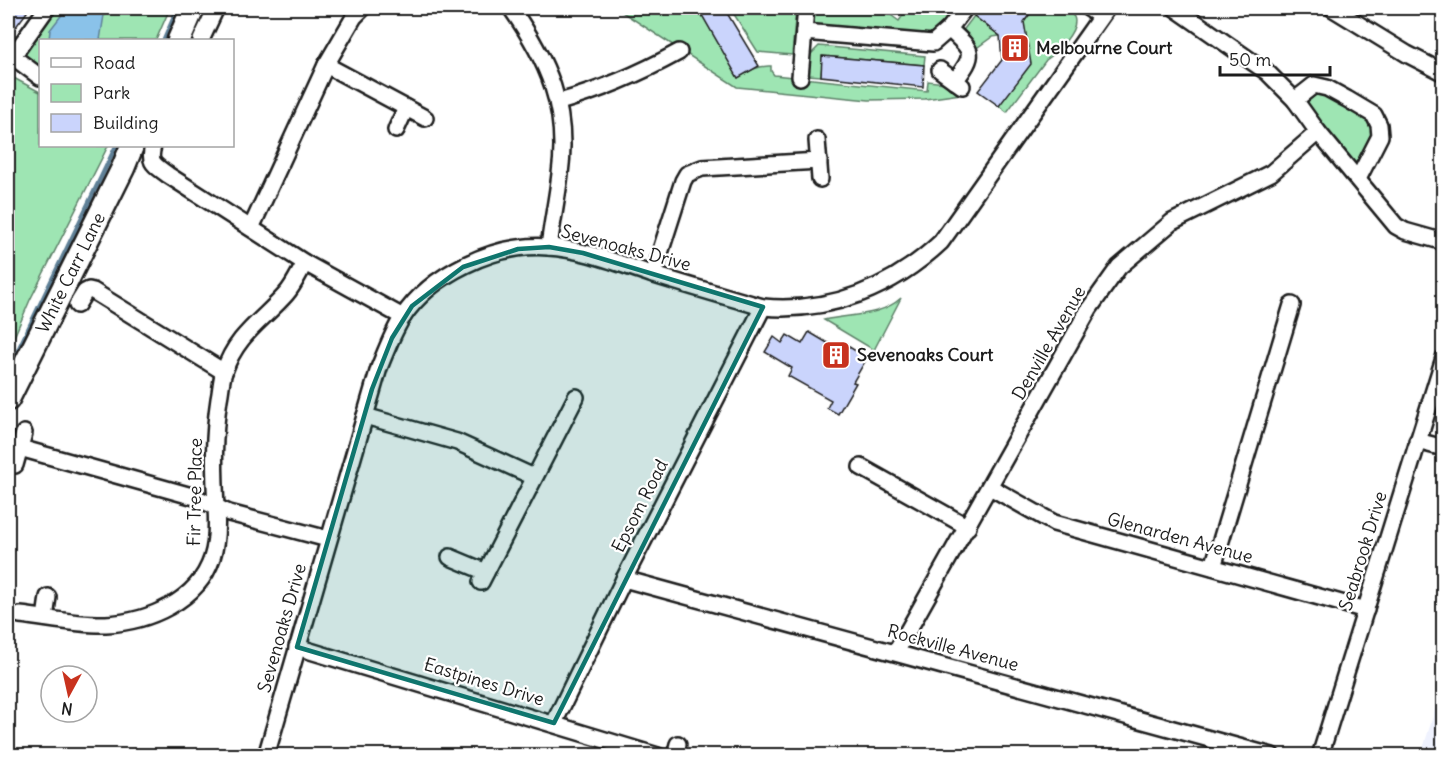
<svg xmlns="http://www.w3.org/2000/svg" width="1451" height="763" font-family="Delius,sans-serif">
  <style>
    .built { fill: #eff2fe }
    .green { fill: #9ee5b3; stroke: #5d8068; stroke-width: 1.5 }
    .water { fill: #8ac2e9; stroke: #5e8097; stroke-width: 1.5 }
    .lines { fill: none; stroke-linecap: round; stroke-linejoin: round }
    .stream { stroke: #5e8097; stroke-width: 4.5 }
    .building { fill: #cad4fc; stroke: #1c1c1c; stroke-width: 1.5 }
    .street-casing { stroke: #1c1c1c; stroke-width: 20 }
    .secondary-casing { stroke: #1c1c1c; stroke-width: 27 }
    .street { stroke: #fff; stroke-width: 15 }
    .secondary { stroke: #fff; stroke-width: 22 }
    .marked { fill: #0f766e; fill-opacity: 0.2; stroke: #0f766e; stroke-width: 4.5; stroke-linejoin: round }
    .labels { text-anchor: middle; stroke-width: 4.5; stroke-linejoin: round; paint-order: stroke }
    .poi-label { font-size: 18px; font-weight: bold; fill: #1c1c1c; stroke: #fff; text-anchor: start }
    .street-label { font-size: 18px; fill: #1c1c1c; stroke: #fff }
  </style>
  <rect width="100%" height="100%" fill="#fff"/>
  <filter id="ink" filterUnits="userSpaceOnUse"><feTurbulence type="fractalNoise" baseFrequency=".0167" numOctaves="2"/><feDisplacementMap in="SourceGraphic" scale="12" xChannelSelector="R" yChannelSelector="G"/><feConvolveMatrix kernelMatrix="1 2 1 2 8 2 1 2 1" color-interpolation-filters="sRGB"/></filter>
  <g filter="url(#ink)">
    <path class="built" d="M1443,684v71h-22z"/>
    <g class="green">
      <path d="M47,8h123l-14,32h-116v26l-22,-17z"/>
      <path d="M616,8h19l5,7 13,-7h45l40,70c11,-7 20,-13 33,-12v5l3,4 153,16 1,-10 17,2 16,11 -36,5 -56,1 -132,-13z"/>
      <path d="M730,8h66l-4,47 -34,-3z"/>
      <path d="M810,8h71l18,13 9,-13h22l7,4 4,-4h15l-12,18 -14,11 -115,-11 -3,-2z"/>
      <path d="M1034,8h29c4,2 9,6 11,9 6,13 -19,37 -28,43l-39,52 -8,-6 25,-84z"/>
      <path d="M974,16l26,20 -8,1 -21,15 -13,-15z"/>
      <path d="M819,46l106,10 -1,9 -101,-9 -2,20 -13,-1 1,-19z"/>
      <path d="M8,75l32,17v54h68l-78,154 -22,51z"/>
      <path d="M1314,85l65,40 -19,49 -40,-49 -20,-30z"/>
      <path d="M901,298l-27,52 -50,-30c26,-6 56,-3 77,-22z"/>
    </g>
    <path class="water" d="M67,8h36l1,7 -4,25h-51l1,-10z"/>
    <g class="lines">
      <g class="stream">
        <path d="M164,40l14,-32"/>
        <path d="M8,371l108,-225"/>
      </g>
    </g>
    <g class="building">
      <path d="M13,8h8l6,4 -12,16 -7,-6v-6z"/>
      <path d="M698,8h26l35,58 -21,12z"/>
      <path d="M981,8h53l-10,14 7,42 -32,42 -21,-15 24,-31 -2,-24 -26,-20z"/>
      <path d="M822,56l102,9 -1,22 -102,-11z"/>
      <path d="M809,332l30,18 4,-7 24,15 -14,24 3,1 -18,31 -11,-6 4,-8 -43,-24 4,-8 -27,-16 9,-15 8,6 5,-8 15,9z"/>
    </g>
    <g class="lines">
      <g class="street-casing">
        <g id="street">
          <path d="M511,8c37,53 58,100 49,166 -3,25 -8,49 -11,73"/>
          <path d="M1088,8l12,8"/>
          <path d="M1175,8l92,64 28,28 23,32 78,94 9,5 39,11"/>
          <path d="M1332,8l75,46 37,19"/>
          <path d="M949,29c25,23 27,24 6,52"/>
          <path d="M804,32l129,11 16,-14 16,-21"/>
          <path d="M201,40l15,-32"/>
          <path d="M8,53l32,24"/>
          <path d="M8,63l39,-55"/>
          <path d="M326,65l99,53"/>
          <path d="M940,70l22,16"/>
          <path d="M800,77l6,-69"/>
          <path d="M1295,100l19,-15 13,3 20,11 27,16 5,10 1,11 -22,43"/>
          <path d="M559,102c43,-12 80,-28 120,-50"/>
          <path d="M396,130l10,-22"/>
          <path d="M817,140l3,39"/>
          <path d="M153,146c-5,18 2,19 15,29l137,88 98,54"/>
          <path d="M251,228l75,-163 28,-48 9,-9"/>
          <path d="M653,275l30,-94 4,-7 15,-6 117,-7"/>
          <path d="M77,305l8,-13 4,-2 4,1 131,81"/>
          <path d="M365,416l92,26 77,35"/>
          <path d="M1417,441l27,7"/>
          <path d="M20,448l175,49 34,16 99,26"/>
          <path d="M15,465l9,-32"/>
          <path d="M861,467l107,60"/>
          <path d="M990,487l64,36 312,87"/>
          <path d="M450,557l36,15"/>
          <path d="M1213,567l79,-262"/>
          <path d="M624,579l648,177"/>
          <path d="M481,582l95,-185"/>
          <path d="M20,615c28,3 57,10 86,9 42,-2 92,-23 106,-66 5,-15 5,-35 4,-50 -2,-39 -3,-70 3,-109 2,-9 2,-19 5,-27 12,-37 38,-51 62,-78 8,-9 13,-21 19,-31"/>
          <path d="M45,618l3,-21"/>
          <path d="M297,647l361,109"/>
          <path d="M896,652l193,-343 30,-42 53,-45 99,-49 47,-41"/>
          <path d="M554,723l70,-144 139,-272"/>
          <path d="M266,756l113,-388c7,-17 13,-34 23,-50 29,-44 93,-75 146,-71 36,2 71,17 106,28 36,11 72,22 109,32 68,6 129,-19 178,-65l166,-234"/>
          <path d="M675,756l3,-12"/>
          <path d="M1320,756l124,-398"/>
        </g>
      </g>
      <g class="secondary-casing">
        <g id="secondary">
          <path d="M179,40l14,-32"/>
          <path id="s1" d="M8,399l115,-231 9,-22"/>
        </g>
      </g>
      <use href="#street" class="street"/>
      <use href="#secondary" class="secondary"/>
    </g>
  </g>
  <path class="marked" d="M549,247l34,6 180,54 -209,416 -257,-76 75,-258 20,-51 20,-32 51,-39 55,-18z"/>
  <defs>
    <g id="building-square" transform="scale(1.5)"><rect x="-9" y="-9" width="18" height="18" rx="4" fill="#c8321e" stroke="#fff"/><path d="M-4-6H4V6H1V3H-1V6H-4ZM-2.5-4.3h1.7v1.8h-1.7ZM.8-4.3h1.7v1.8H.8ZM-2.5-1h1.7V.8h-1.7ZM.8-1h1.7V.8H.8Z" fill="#fff"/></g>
  </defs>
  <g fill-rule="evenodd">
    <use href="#building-square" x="1015" y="48"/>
    <use href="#building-square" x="836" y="355"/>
  </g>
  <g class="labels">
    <g class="poi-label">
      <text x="1036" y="54">Melbourne Court</text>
      <text x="857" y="361">Sevenoaks Court</text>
    </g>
    <g class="street-label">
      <text transform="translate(626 248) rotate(15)" y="6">Sevenoaks Drive</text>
      <text dy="6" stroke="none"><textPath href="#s1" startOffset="141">White Carr Lane</textPath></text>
      <text transform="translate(1049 343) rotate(-60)" y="6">Denville Avenue</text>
      <text transform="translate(195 492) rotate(-89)" y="6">Fir Tree Place</text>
      <text transform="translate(640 506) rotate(-63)" y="6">Epsom Road</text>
      <text transform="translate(1180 538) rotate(15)" y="6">Glenarden Avenue</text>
      <text transform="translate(1363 551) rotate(-73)" y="6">Seabrook Drive</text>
      <text transform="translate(282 628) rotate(-74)" y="6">Sevenoaks Drive</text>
      <text transform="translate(953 648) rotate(15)" y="6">Rockville Avenue</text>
      <text transform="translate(484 682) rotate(17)" y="6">Eastpines Drive</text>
    </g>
  </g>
  <rect width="1451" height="763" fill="none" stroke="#fff" stroke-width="30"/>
  <rect x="15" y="15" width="1421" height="733" fill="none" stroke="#1c1c1c" stroke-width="2" filter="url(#ink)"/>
  <rect x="39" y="39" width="195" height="108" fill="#ffffff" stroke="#a4a4a4" stroke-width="1.5"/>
  <rect x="51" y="58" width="30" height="9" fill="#ffffff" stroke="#a4a4a4" stroke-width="1.5"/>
  <text x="93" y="69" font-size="18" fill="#1c1c1c">Road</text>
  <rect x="51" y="84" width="30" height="18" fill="#9ee5b3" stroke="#a4a4a4" stroke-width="1.5"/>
  <text x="93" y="99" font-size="18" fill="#1c1c1c">Park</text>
  <rect x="51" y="114" width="30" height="18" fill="#cad4fc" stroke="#a4a4a4" stroke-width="1.5"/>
  <text x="93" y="129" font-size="18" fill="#1c1c1c">Building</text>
  <g transform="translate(69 694) rotate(188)"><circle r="28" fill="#ffffff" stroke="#a4a4a4" stroke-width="1.5"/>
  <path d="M0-4.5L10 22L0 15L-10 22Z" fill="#c8321e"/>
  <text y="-9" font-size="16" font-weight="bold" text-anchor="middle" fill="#1c1c1c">N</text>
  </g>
  <path d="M1220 66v9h110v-9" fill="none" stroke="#1c1c1c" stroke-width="3"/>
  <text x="1229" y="66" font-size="18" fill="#1c1c1c" stroke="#ffffff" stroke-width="4.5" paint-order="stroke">50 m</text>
</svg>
